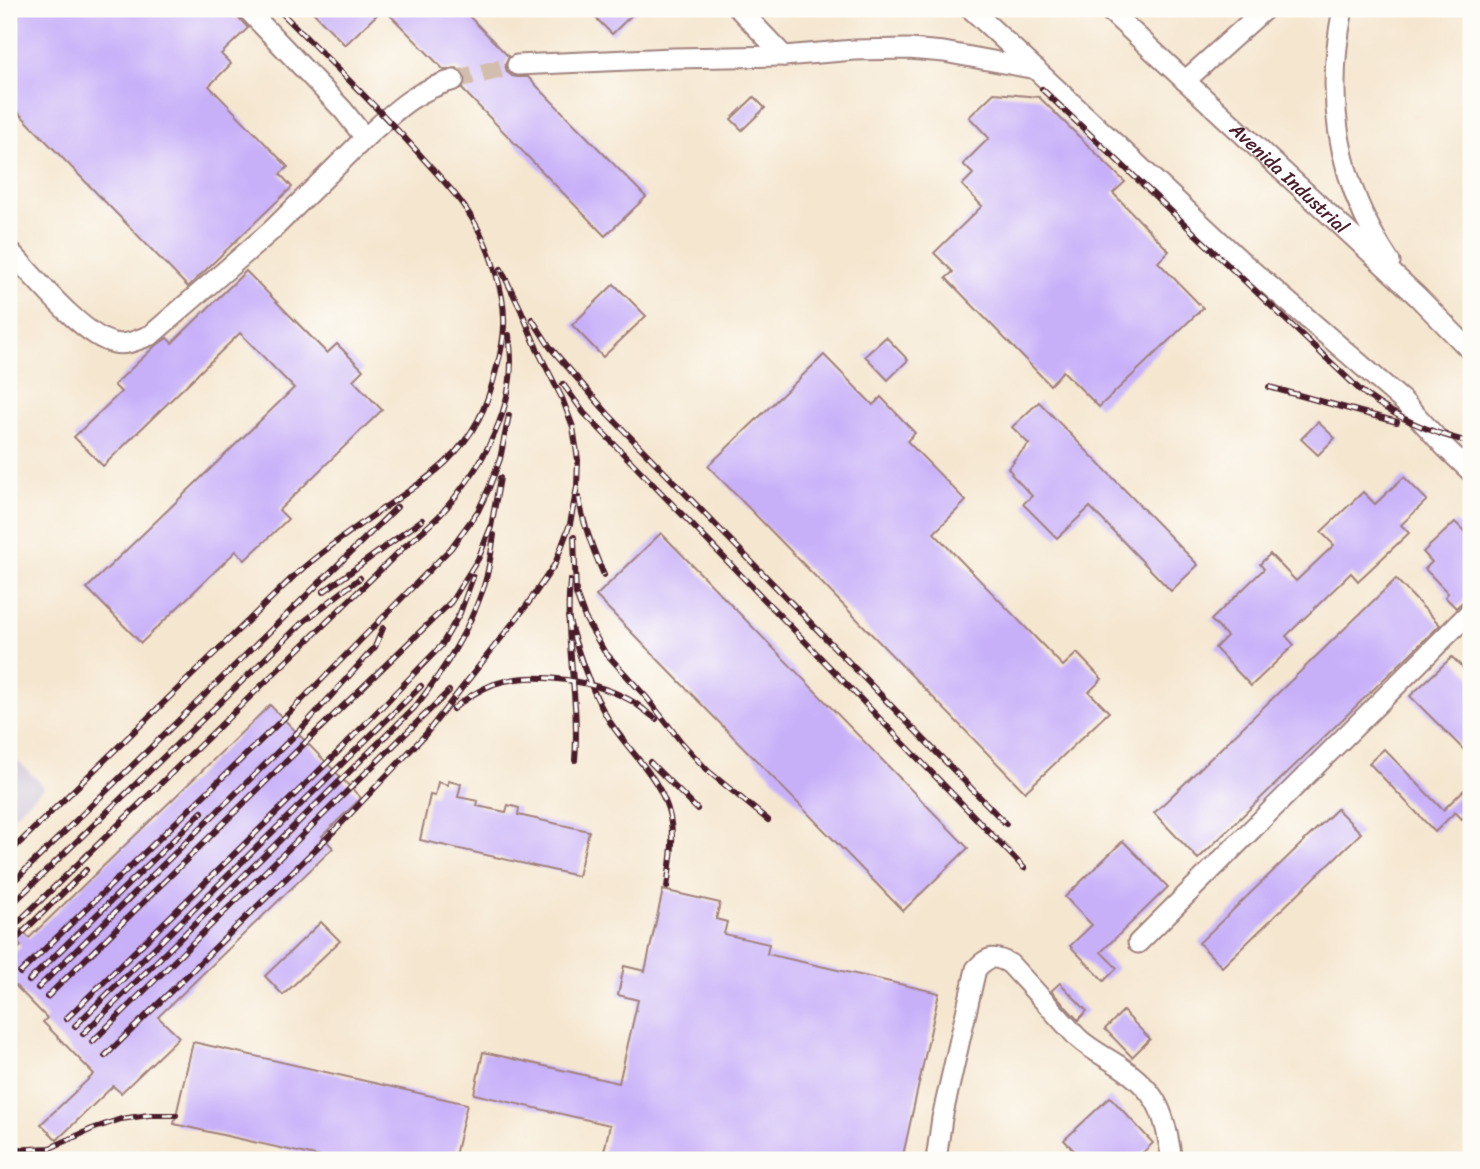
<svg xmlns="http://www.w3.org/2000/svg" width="1480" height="1169" font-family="Sriracha,sans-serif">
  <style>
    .industrial { fill: #cbbfd5 }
    .building { fill: #c8b0f9 }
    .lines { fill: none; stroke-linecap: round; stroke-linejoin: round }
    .minor-tunnel { stroke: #d3beae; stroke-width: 19; stroke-dasharray: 19 10; stroke-linecap: butt }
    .minor-casing { stroke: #a0827d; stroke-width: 23 }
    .minor { stroke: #fff; stroke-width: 19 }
    .rail-casing { stroke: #4a1f2b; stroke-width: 6 }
    .rail { stroke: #fdfcf7; stroke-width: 3.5; stroke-dasharray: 10; stroke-linecap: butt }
    .labels { text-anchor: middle; stroke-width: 6; stroke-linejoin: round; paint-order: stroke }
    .street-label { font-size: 19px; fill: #4a1f2b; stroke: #fdfcf7 }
  </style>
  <rect width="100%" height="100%" fill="#fdfcf7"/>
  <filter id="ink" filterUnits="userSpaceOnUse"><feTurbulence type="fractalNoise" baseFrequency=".0143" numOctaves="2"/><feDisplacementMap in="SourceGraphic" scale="14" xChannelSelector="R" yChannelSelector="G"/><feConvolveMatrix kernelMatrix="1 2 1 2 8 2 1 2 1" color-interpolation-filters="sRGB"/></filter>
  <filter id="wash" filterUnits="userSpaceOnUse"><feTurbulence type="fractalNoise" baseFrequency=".00686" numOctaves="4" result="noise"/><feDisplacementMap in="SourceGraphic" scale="28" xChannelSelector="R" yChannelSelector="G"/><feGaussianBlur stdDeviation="1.57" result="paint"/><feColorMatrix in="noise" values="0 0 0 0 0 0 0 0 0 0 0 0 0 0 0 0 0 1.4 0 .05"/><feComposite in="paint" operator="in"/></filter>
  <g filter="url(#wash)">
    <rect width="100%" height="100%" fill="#f5e6cf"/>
    <path class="industrial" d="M9,752l35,35 -35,33z"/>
    <g id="blocks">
      <g class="building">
        <path d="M9,9h225l4,8 10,11 -27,26 10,10 -22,22 79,81 -8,7 12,13 -104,100 -179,-184z"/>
        <path d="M310,9h73l-38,36z"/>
        <path d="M384,9h78l47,48 -4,8 2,7 5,4 5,1h11l118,120 -41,39 -143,-147 4,-7v-5l-3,-5 -7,-4 -12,2z"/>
        <path d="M587,9h51l-26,25z"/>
        <path d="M994,93l45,4 86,85 -12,11 56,58 -11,11 45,46 -104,99 -36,-36 -13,14 -104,-107 7,-6 -19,-19 48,-47 -20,-21 11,-11 -10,-10 26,-26 -20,-21z"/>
        <path d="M754,97l11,11 -23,22 -11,-11z"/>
        <path d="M246,271l81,82 10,-9 26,26 -10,10 29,30 -103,100 9,9 -43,41 -9,-9 -95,92 -54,-55 207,-200 -54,-55 -137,133 -29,-29 47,-45 -7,-7 40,-38 13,-9 5,5z"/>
        <path d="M614,284l32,32 -43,41 -31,-32z"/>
        <path d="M886,337l22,23 -20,20 -23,-24z"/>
        <path d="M824,355l49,50 8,-8 34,36 -8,8 59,60 -32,32 129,133 14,-13 25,26 -13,13 20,20 -84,80 -317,-326z"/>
        <path d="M1039,402l159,163 -27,26 -81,-84 -33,31 -34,-34 9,-8 -21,-22 1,-1 -4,-5 6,-6 -1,-1 16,-17 -17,-17z"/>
        <path d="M1318,422l17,16 -17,17 -17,-16z"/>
        <path d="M1404,477l23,23 -26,25 8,8 -51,48 -7,-8 -65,63 8,9 -43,41 -36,-38 12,-12 -16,-16 53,-51 -4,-5 10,-10 26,27 38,-36 -13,-13 42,-40 12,12z"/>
        <path d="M1455,522l16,16v56l-15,14 -11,-11 3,-4 -23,-24 7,-7 -9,-10z"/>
        <path d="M661,533l307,315 -65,63 -307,-315z"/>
        <path d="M1396,579l44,46 -242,234 -44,-46z"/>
        <path d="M1452,657l19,19v67l-7,7 -54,-54z"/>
        <path d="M270,705l91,93 -39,38 11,12 -175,169 21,20 -58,56 -8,-7 -56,54 -16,-16 53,-50 -51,-52 4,-4 -38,-39v-21l12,-12 -9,-9 9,-8 8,9z"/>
        <path d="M1384,749l59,61 21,-20 7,8v12l-9,9 -7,-7 -20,20 -66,-69z"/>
        <path d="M448,781l13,3 -3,13 20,4 -1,5 29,6 2,-7 11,3 -1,7 71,16 -11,45 -158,-36 10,-45 5,1 3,-14 10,3z"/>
        <path d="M1337,809l24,24 -139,134 -23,-24z"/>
        <path d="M1123,841l45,46 -67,65 16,16 -13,13 -34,-35 22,-21 -27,-28z"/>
        <path d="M663,890l57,13 -4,16 11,3 -3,12 45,10 -2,10 172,39 -37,167h-225l-15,-3 -1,3h-59l8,-35 -136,-31 9,-42 136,31 19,-83 -20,-5 6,-29 21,5z"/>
        <path d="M321,922l19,19 -57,54 -18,-19z"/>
        <path d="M1060,983l27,28 -9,9 -27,-29z"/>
        <path d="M1123,1011l27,28 -18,18 -27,-28z"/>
        <path d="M193,1042l274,62 -13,56h-121l-159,-36z"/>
        <path d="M1110,1097l43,46 -18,17h-52l-19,-20z"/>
      </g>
    </g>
  </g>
  <g filter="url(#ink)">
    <use href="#blocks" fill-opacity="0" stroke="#a0827d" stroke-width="2"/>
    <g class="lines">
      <path class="minor-tunnel" d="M454,80l63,-15"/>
      <g class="minor-casing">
        <g id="minor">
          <path d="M247,9l96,101 22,28c29,-26 50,-48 89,-58"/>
          <path d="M739,9l45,47"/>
          <path d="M971,9l271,253 162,140 42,46 25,24"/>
          <path id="s1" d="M1108,9l309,287 54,55"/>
          <path d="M1343,9c-19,92 -5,175 47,253"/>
          <path d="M517,65l156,-7 111,-2 70,-6 55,-1 35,3 92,17"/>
          <path d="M1185,81l80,-72"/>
          <path d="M9,250c23,24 74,87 105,93 13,3 25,-4 37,-8l120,-104 94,-93"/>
          <path d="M1138,943l333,-332"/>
          <path d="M936,1160l6,-42 34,-149c12,-13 19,-14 34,-5l68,74c12,11 26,18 40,27 42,28 46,48 54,95"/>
        </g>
      </g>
      <use href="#minor" class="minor"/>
      <g class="rail-casing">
        <g id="rail">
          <path d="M1042,89l318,301c27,22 57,37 91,47"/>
          <path d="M532,319l18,28 58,67 398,410"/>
          <path d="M563,384l21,29 440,455"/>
          <path d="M1269,387l128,35"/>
          <path d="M1441,434l30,9"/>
          <path d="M579,498c4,27 14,52 25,77"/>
          <path d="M574,537l2,57 9,24 19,33 43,47 35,45 26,28 60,49"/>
          <path d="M570,581c-6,60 10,119 5,179"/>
          <path d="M323,592l99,-72"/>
          <path d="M568,617c10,37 22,73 42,105 21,32 52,57 60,95 5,23 0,48 -3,70"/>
          <path d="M453,709c13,-11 26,-19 41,-25 41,-14 105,-3 141,19 7,5 14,11 21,16"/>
          <path d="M650,762l47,47"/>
          <path d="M9,853l285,-277c27,-24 55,-44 84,-64 23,-16 48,-31 68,-50 28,-27 41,-54 50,-92 5,-17 9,-34 8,-52 0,-26 -14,-68 -27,-91 -14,-26 -35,-48 -55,-70 -46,-52 -96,-99 -144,-148"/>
          <path d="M9,886l388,-379"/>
          <path d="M9,907l293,-284 58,-45"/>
          <path d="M9,931l395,-384c12,-10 25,-21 36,-32 37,-41 71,-96 71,-153 0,-9 -1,-18 -2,-27"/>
          <path d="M9,946l77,-76"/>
          <path d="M20,973l267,-258 164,-167 27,-37 11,-23 11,-29 9,-44"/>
          <path d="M29,981l173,-169"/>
          <path d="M38,988l265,-261 72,-80 8,-19"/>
          <path d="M47,997l263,-259 141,-136 27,-43 13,-32 9,-49"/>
          <path d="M66,1019l268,-263 107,-110 19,-33 13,-36"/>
          <path d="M75,1026l346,-340"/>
          <path d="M83,1034l332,-327c28,-35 53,-75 68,-118 6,-17 8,-36 11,-54"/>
          <path d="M92,1042l357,-351"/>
          <path d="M105,1056l230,-226 90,-95 102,-130 28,-41 15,-40 7,-37 1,-27 -5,-33 -11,-29 -25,-49 -16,-39 -20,-41"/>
          <path d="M9,1150l41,-2 42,-19 29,-10 28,-4h27"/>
          <path d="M115,1160l22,-2 9,2"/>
        </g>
      </g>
      <use href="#rail" class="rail"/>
    </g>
  </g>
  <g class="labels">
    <g class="street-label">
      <text dy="7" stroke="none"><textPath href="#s1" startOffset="248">Avenida Industrial</textPath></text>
    </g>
  </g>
  <rect width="1480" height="1169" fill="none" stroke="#fdfcf7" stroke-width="35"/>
</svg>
